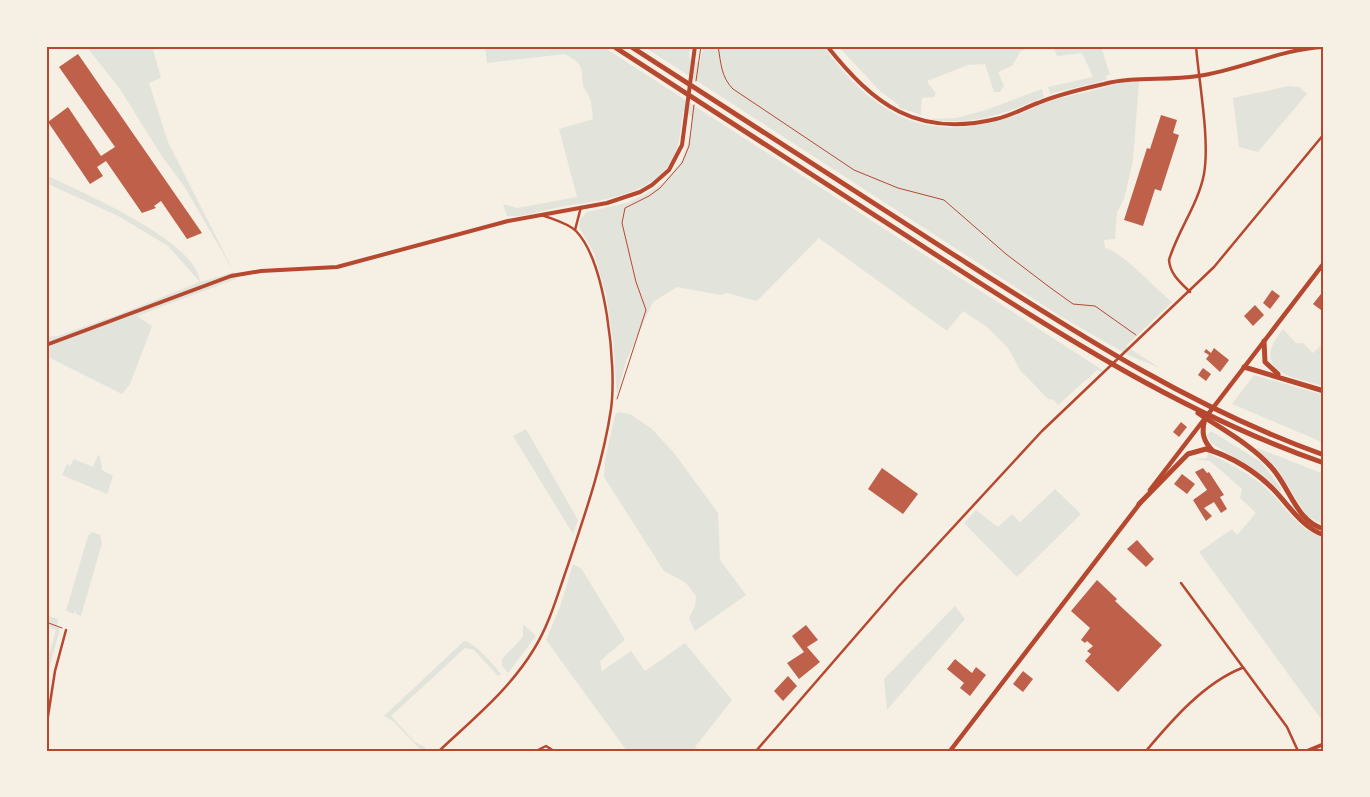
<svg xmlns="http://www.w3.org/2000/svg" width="1370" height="797" font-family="Rubik,sans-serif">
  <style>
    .green { fill: #e2e4dc }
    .building { fill: #bf614a }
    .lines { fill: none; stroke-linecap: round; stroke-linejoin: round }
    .path { stroke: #b5482f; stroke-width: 1 }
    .minor { stroke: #b5482f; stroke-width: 2.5 }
    .secondary { stroke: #b5482f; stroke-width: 4 }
    .primary { stroke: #b5482f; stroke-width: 4.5 }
    .motorway { stroke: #b5482f; stroke-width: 5 }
    .neatline { fill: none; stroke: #b5482f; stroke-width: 2 }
  </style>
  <rect width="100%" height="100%" fill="#f6efe4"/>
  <g class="green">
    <path d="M86,46h66l9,32 -12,5 19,59 66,130 2,7 -99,37 15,10 -22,58 -8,10 -76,-38v-7l4,-1 -4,-11 12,-1 67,-24 75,-30 -32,-36 -50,-30 -72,-33v-8c35,17 151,66 154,107l34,-10 -50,-86 -23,-31 -41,-66z"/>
    <path d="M485,46h117l505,327 -10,-3 -39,35 -4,-5 -6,-1 -28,-29 -12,-22 -21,-21 -24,-16 -16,20 -128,-93 -62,63 -30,-8 -6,2 -44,-8 -24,15 -27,59 -9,34 -4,-55 -7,-45 -12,-42 -15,-26 1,-7 7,-8 39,-9 20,-9 18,-12 18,-22 9,-26 2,-16 -10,-7c-2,11 -2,23 -5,34 -14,51 -76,55 -118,62 -16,3 -38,11 -53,9l-4,-12 14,4 60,-11 -18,-68 34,-10c-1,-6 -1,-14 -3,-20 -1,-4 -6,-9 -7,-14 -2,-19 1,-20 -18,-31l-78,9z"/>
    <path d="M643,46h47l-1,13 11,4 3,-17h120c51,69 102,99 188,71 14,-4 26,-11 39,-16 12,-4 25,-6 37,-9 16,-4 35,-11 52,-11l-6,80 -9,38 -7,13 -2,27 -11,1 1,8c16,3 51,41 67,54l-46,44 34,22 -32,-13 -68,-39z"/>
    <path d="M838,46h193l-11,6 -8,14 -14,6 6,14 -4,6h-6l-9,-28 -17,1 -41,16 9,13 -2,3 -12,1 -1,17 -23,-8 1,-2 -18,-13z"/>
    <path d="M1053,46h48l9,29h-3l-1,5 -56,14 -2,-7 45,-10 -11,-24 -25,3z"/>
    <path d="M1289,86l10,1 8,7 -49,58 -19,-5 -6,-49z"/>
    <path d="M1042,89l2,8c-38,16 -74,30 -116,22l28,-1 30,-8z"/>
    <path d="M1283,329l13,14h7l10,10 11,-11v44c-34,-9 -75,-15 -41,-57z"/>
    <path d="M1254,375l70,20v48l-92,-39z"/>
    <path d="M618,412l12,2 22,15 22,24 44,60 2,47 26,35 -51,36 -6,-13 6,-12 1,-10 -10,-13 -22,-12 -60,-94 1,-17 10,-45z"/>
    <path d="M526,429l52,91 -5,14 -60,-98z"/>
    <path d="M1211,431l50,31 20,26v4l-23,-20 -47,-29 -4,-8z"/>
    <path d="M1257,448l67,26v51l-17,-9 -31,-49 -20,-18z"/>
    <path d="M1208,453c18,9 37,18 53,31 22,18 34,45 63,54v185l-125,-171 33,-23 5,6 19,-22 -16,-15 2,-9 -32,-28 -15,-2 12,-1z"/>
    <path d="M98,455l2,1 2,14 11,6 -6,18 -45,-19 5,-11 3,2 4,-7 19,8z"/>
    <path d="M1055,489l26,25 -64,63 -53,-54 12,-13 22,17 14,-13 8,8z"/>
    <path d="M92,532l8,3 2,8 -21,73 -5,-2v-5l-2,5 -8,-3 22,-75z"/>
    <path d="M573,564l8,4 44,72 -25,21 2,10 29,-20 14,20 40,-28 47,57 -37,47 3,4h-71l-81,-111 14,-33z"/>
    <path d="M955,606l10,13 -78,91 -3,-31z"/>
    <path d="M46,615l12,4 -1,8 3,1 -14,53v-16l10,-35 -10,-4z"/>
    <path d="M523,624l13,12 -28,37 -6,-7v-7l21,-22z"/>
    <path d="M464,641c9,0 30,24 37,33l-3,2 -24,-26 -9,-2 -74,68 24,26 10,5 1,4h-4l-28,-29 -10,-6z"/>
  </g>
  <g class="building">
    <path d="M78,54l124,179 -15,6 -26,-38 -7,5 2,2 -14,5 -36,-52 -9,6 6,9 -13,8 -42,-62 20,-15 33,49 14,-9 -56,-80z"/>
    <path d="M1161,115l16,5 -4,13 6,2 -18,56 -6,-2 -12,37 -19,-6 23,-72 3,1z"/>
    <path d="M1272,290l8,6 -10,13 -7,-6z"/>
    <path d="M1324,290v17l-3,3 -8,-6z"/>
    <path d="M1255,305l9,10 -11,11 -9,-10z"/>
    <path d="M1214,348l15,12 -9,12 -14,-13 3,-4 -5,-3 2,-3 5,4z"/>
    <path d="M1203,368l8,6 -5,7 -8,-6z"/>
    <path d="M1181,422l6,5 -8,10 -6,-5z"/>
    <path d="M882,468l36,26 -15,20 -35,-25z"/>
    <path d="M1203,468l4,5 2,-1 15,23 -4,2 7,12 -6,4 -7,-11 -10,6 8,8 -6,5 -13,-21 14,-10 -12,-18z"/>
    <path d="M1182,474l13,10 -8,10 -13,-10z"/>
    <path d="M1137,540l17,19 -8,8 -19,-18z"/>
    <path d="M1097,580l20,19 -2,2 47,44 -44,47 -33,-31 6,-7 -4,-3 6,-5 -6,-5 -2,2 -4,-3 9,-12 -19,-17z"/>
    <path d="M806,625l12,15 -11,7 13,15 -21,17 -12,-16 17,-11 -12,-16z"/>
    <path d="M955,659l17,14 4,-6 10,8 -16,21 -10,-8 4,-5 -17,-14z"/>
    <path d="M1023,671l10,8 -10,13 -10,-8z"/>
    <path d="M788,676l9,10 -14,15 -9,-10z"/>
  </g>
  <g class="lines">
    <g class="path">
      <path d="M718,46c3,17 3,31 15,43l121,81 44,18 46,12 62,54 42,32 25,18 22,2 41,29"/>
      <path d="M696,81l5,-35"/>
      <path d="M617,399l29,-89 -10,-28 -14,-59 3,-15 24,-12 11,-8 22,-25 7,-17 5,-41"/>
      <path d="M46,622l16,6"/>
    </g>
    <g class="minor">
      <path d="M575,230l6,-23"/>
      <path d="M1190,292c-10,-10 -20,-18 -21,-32 9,-30 29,-55 35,-86 6,-34 -5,-91 -8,-128"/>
      <path d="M1181,583l106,144 11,24"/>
      <path d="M46,729l9,-58 11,-41"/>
      <path d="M439,751c34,-32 71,-62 95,-102 16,-26 24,-56 34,-84 17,-51 35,-102 43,-156 6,-42 -5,-147 -35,-178 -8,-8 -24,-12 -34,-16"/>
      <path d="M536,751l10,-5 8,5"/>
      <path d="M756,751l143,-165 143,-155 172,-164 110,-133"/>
      <path d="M1146,751c26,-31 58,-68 96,-83"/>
    </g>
    <g class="secondary">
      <path d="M827,46c47,59 90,92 169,73 15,-3 28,-11 42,-16 21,-9 44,-14 66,-19 31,-8 62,-3 94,-8 42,-6 83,-27 126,-29"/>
      <path d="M46,345l185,-69 30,-5 76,-4 171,-46 99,-18 33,-11 12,-7 17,-15 13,-25 13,-99"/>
      <path d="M1307,751l17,-7"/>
    </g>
    <g class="primary">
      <path d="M1150,490l174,-227"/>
      <path d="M950,751l191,-249"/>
    </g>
    <g class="motorway">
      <path d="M613,46c106,69 212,137 317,205 126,81 252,163 394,212"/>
      <path d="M630,46c107,69 214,138 321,207 119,76 238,154 373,202"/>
      <path d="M1264,341l1,21 13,12"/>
      <path d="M1244,367l80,24"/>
      <path d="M1198,413c25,17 54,32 74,55 18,20 24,53 52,61"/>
      <path d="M1205,419c-4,13 -2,22 8,32"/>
      <path d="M1139,504l49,-50 18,-5c25,7 51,23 69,42 15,16 28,37 49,44"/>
    </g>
  </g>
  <rect width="1370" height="797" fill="none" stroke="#f6efe4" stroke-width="95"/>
  <rect x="48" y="48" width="1274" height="702" class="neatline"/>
</svg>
